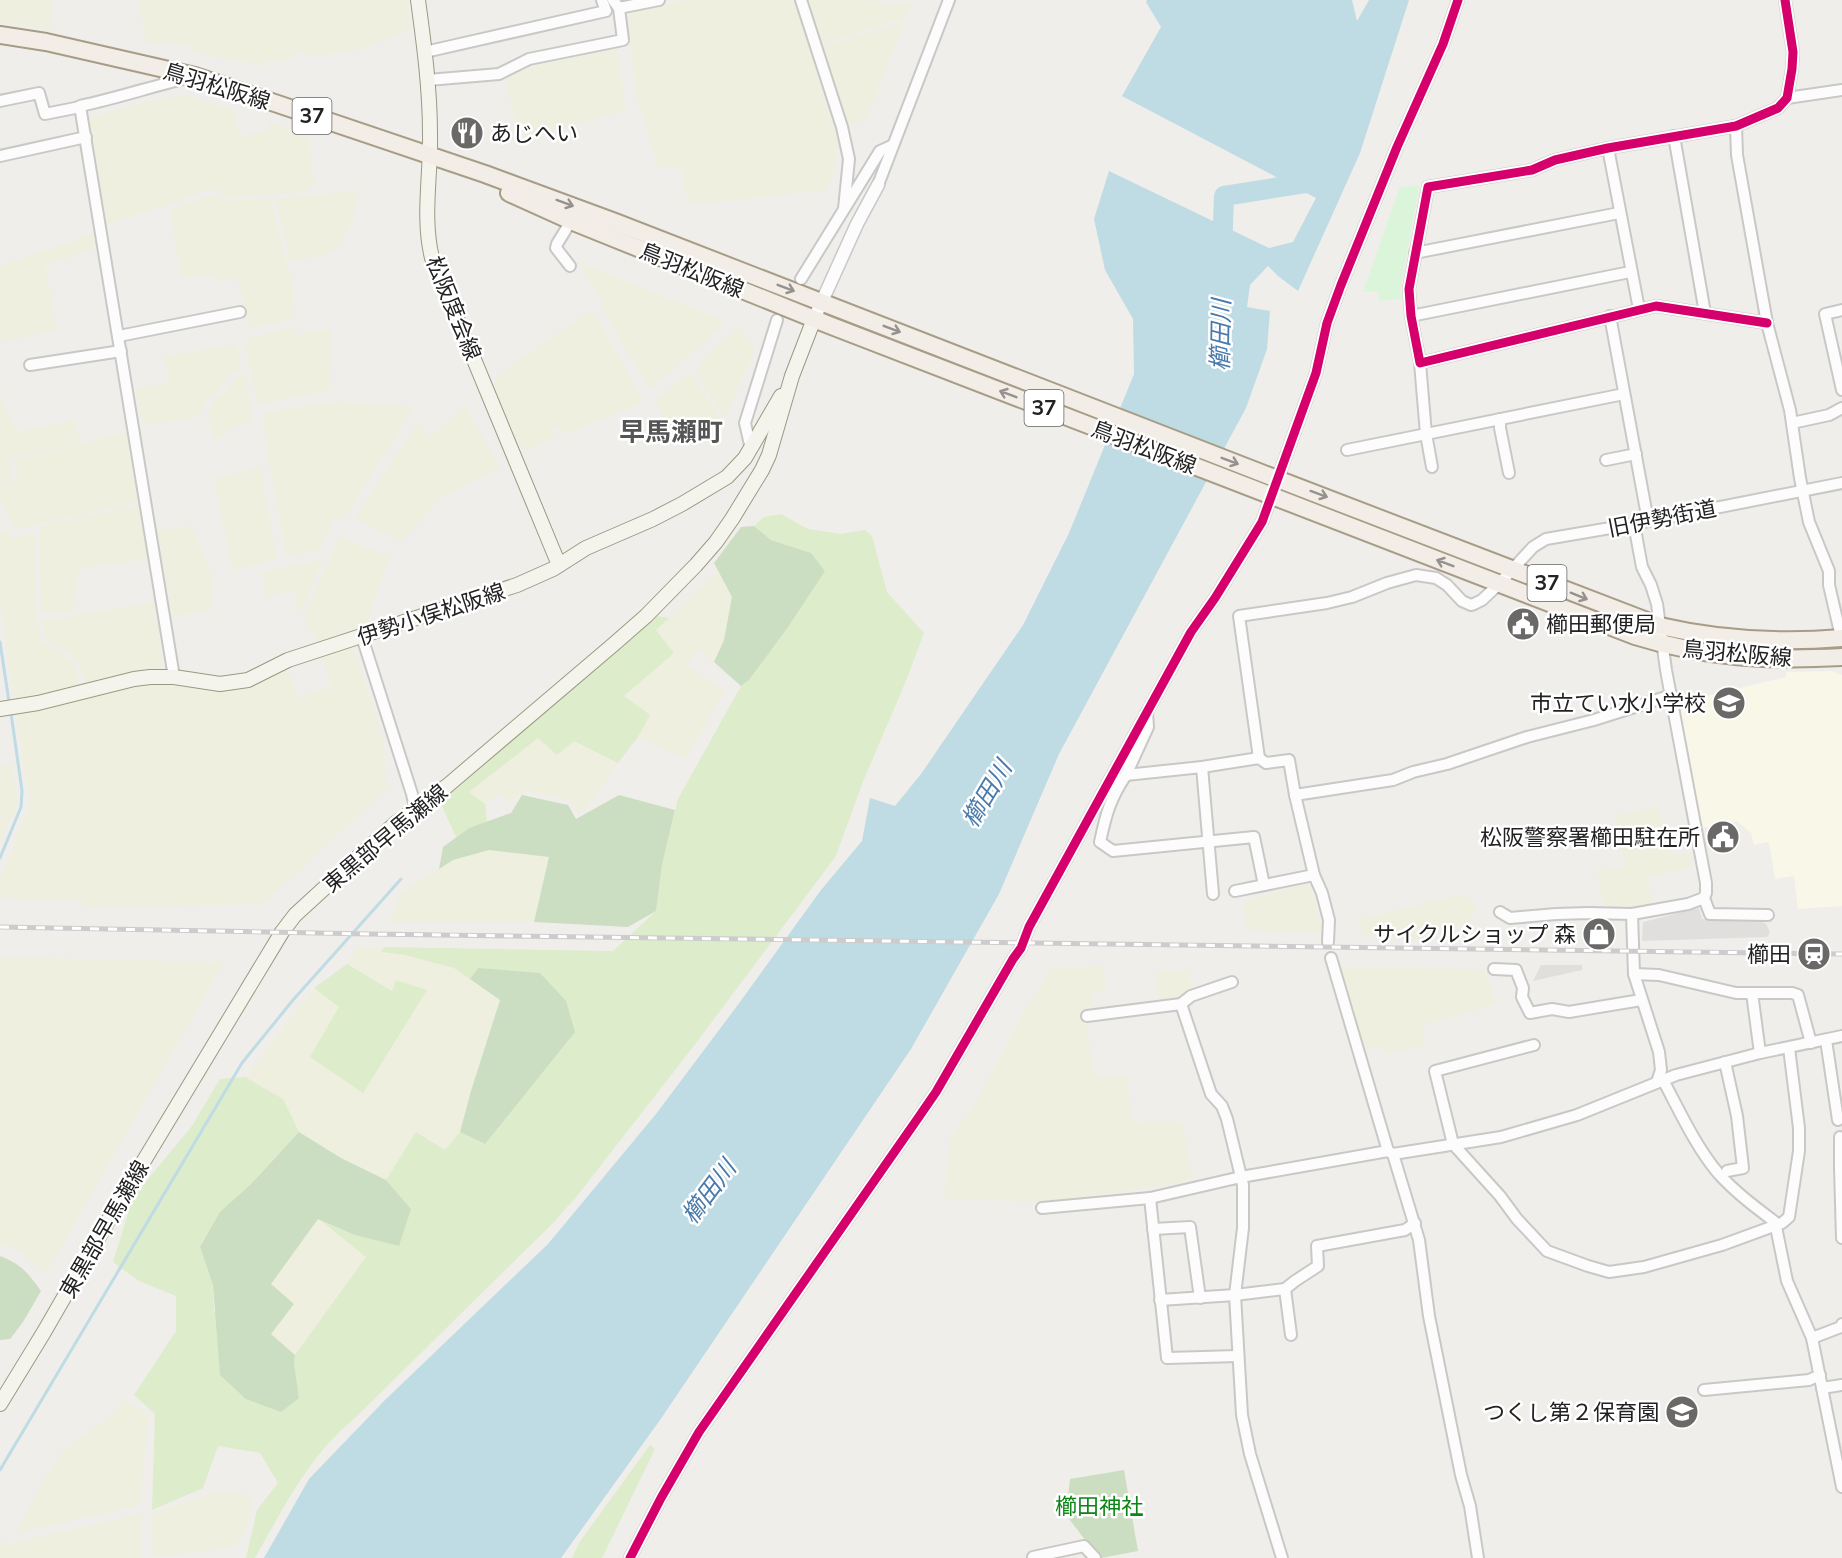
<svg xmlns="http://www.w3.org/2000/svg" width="1842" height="1558" font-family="Mulish,'Noto Sans JP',sans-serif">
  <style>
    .education { fill: #f8f7e8 }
    .farmland { fill: #efefdf }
    .grass { fill: #ddeccb }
    .forest { fill: #cbdec1 }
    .park { fill: #daf5da }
    .parking { fill: #e0dfde }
    .water { fill: #bfdbe3 }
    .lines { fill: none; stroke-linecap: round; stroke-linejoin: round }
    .stream { stroke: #bfdbe3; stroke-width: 3 }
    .river { stroke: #bfdbe3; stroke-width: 20 }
    .minor-casing { stroke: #c9c8c7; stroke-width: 14 }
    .tertiary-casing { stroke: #c9c8c7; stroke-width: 15 }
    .secondary-casing { stroke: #999a82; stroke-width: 16 }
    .primary-casing { stroke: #a79c86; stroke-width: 20 }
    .minor { stroke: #fdfcfc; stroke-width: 10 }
    .tertiary { stroke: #fdfcfc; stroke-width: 12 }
    .secondary { stroke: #f4f4ed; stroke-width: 14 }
    .primary { stroke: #f3ede7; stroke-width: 16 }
    .rail-casing { stroke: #ccc; stroke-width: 5 }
    .rail { stroke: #fff; stroke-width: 3; stroke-dasharray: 9; stroke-linecap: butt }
    .cycleway-casing { stroke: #fff; stroke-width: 13 }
    .cycleway { stroke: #d6006c; stroke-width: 9 }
    .oneway { stroke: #95928e }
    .labels { text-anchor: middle; stroke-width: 5; stroke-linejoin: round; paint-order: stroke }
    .shield { fill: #fff; stroke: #646464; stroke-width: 1.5 }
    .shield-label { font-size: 21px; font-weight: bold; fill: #222 }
    .street-label { font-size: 22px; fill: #222; stroke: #fff }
    .poi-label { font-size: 22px; fill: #222; stroke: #fff; text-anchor: end }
    .park-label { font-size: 22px; fill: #0c8416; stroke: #fff }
    .water-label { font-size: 24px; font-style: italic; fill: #4a7aab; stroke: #fff }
    .quarter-label { font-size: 26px; font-weight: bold; fill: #555; stroke: #fff }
  </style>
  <rect width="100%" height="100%" fill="#f0eeeb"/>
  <path class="education" d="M1832,671l10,4v231l-44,3 -4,-33 -19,3 -6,-37 -15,3 -3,-12 -14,-12 -35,7 -25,-125 109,-26v-5z"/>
  <g class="farmland">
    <path d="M0,0h51l2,7 -3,23 -50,-8z"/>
    <path d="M139,0h268l3,29 -46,19 -42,8 -27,-3 -11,10 -18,-3 1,6 -74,-13 -2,-8 -45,-2z"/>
    <path d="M684,0h111l43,143 -3,23 -8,24 -135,15 -7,-12 -3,-26h-24l-19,-62 -7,-41 -4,-51z"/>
    <path d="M807,0h62l17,4h26l-6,13 -85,28z"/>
    <path d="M904,22l-37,97 -21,8 -24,-79z"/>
    <path d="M617,48l9,62 -100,28 -12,-20 -8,-40 28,-16z"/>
    <path d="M187,95l19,8 28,7 5,26 30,-6v-9l39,14 7,50 -7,3 -1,4 -85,6 -2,-9 -19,3 -32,13 -62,19 -18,-107 57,-15z"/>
    <path d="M360,190l-8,33 -20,30 -41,8 -16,-62z"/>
    <path d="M212,195l8,5 50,-1 23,88 2,27 -4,1 -1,5 -41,8 -12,-51 -20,4 -1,-7 -35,4 -11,-68z"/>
    <path d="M97,232l1,16 -53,17 12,65 -55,12 -2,-16v-60z"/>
    <path d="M577,262l146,58 -3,3 2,3 -72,63 -50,-84 3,-3z"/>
    <path d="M587,313l8,2 47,83 -4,7 -72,29 -9,-8 -4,1 1,11 -25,12 -10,-5 -25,-58 2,-10 27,-20z"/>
    <path d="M293,326l2,9 37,-6 -3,62 -71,13 -13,-57 4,-9z"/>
    <path d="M738,327l16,18v9l-30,64 -28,-46 5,-7v-5z"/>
    <path d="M237,344l3,24 -10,6 -10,14 -16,15 -3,13 -58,10 -7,-38 32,-6 -3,-26z"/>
    <path d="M692,373l30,48 -41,12 -13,-2 -12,-31 25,-21z"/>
    <path d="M246,374l7,48 -24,6 -5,8 -12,4 -4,-25 5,-13 11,-9 11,-16z"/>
    <path d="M0,390l5,23 5,-1 6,20 59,-12 5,22 -70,16 3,25 -13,2z"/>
    <path d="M338,401l76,6 -67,107 -5,5 -9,1 -14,31 -30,5 -4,-6 -23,-130 3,-8z"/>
    <path d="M465,405l35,62 -61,32 -37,42 -48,-23 63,-95 14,14z"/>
    <path d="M131,431l9,68 -1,3 -124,27 -15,-29v-12l19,-5 -5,-24z"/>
    <path d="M261,466l16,93 -45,11 -18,-91z"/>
    <path d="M142,505l5,54 -68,10 -6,42 -32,3 -1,-88z"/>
    <path d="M191,526l22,54 -1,30 -39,7 -16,-87z"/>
    <path d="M7,529l5,10 23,-6v57l5,50 12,6 21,17 8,23 -63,15 -4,-4 -14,-89v-75z"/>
    <path d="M340,536l49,21 -22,66 -49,18 -15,-24z"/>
    <path d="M322,560l-20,50 -7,1 1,-21 -28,7 -7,-25z"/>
    <path d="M718,571l14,26 -8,43 -10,22 -17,-13 -10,17 38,25 -39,68 -48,-22 12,-22 -27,-19 51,-43 -18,-23z"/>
    <path d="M154,602l9,60 -2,10 -73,13 -10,-23 -7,-7 -24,-16 -6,-18z"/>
    <path d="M351,645l5,8 23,73 5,21 3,41 -124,116 -179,4 -4,-8 -80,-2v-19l30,-75 -14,-91 143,-31 38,8h31l27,-6 32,-16 10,30 34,-11 -9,-32z"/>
    <path d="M538,738l36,3 44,22 -30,43 -10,8 -10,-15 -44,-8 -13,11 -14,-9 -12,11 -17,-12z"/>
    <path d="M12,764l6,37 -18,43v-78z"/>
    <path d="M1658,806l12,48 20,-2 3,15 -45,11 4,26 -43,7 -5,-4 -7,-35 28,-7 -10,-50z"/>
    <path d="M489,850l61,7 -16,65h-145l11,-29 53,-33z"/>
    <path d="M1310,883l13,50 -77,-3 -3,-29z"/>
    <path d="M1456,895l12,2 9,9 -6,15 -48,18 -60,-4 -6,-15z"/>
    <path d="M357,946l27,1 -2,6 23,2 49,13 46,31 -29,92 -11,41 -15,18 -29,-18 -30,48 -45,-22 -42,-26 -16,-33 -38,-22 69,-89 25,19 23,86 35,-113 -4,11 -46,-27z"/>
    <path d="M0,957l224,5 -178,312 -30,-26 -16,-3z"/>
    <path d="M1103,966l3,23 -13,4 -1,13 -7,8 10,64 32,-3 5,47 35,-1 15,2 11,53 -7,5 -132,22 -110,-5 6,-59 26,-36 44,-84 32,-52z"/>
    <path d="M1340,967l144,2 12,35 -73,21 2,22 -40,7 -1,-8 -23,4z"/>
    <path d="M1156,971h33l3,20 -10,10 -23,4z"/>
    <path d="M318,1218l48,39 -71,98 -24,-21 23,-29 -23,-21z"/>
    <path d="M123,1398l26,18 -9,89 -124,29 32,-62 16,-22 47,-34z"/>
    <path d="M216,1492l37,3 -7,35 -10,16 -32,6 -51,5 -2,-44z"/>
    <path d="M141,1514v44h-141v-16l12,1z"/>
  </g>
  <g class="grass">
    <path d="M781,514l27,15 33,5 24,-4 7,6 15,56 37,41 -19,50 -43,101 -26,72 -143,191 -116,149 -24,27 -199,196c-44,35 -71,90 -99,139h-9l11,-48 21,-27 -18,-30 -42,-7 -15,42 -51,22 3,-96 -21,-19 42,-64v-35l-39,-16 -24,-18 20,-65 59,-71 28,-47 25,-2 38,22 16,33 -49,53 -29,27 -21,35 13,38 1,26 85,87 -5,-35 1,-8 71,-98 -48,-39 37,17 56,-26 -25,-29 30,-48 29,18 15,-18 25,12 89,-112 -96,-64 -8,11 -16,-11 -49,-13 -24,-3 3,-5 229,4 43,-40 6,-46 16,-66 63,-113 8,-6 37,-50 25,-77 -40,-13 -17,-14 10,-9z"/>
    <path d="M657,616l12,2 -13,12 18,23 -50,43 26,19 -12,22 -20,26 -44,-22 -17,14 -19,-17 -69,54 16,12 2,18 -18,6 -13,9 -17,-37z"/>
    <path d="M347,964l45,27 4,-11 31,10 -64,103 -53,-36 29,-50 -25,-19z"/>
    <path d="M650,1445l5,4 -53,109h-30l7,-15z"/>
  </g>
  <g class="forest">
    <path d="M754,526l17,14 40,13 14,18 -39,59 -37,50 -8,6 -27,-24 10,-22 8,-43 -18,-34 27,-36z"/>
    <path d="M522,795l46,10 8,14 43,-24 56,15 -13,55 -6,46 -28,16 -94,-5 15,-65 -60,-7 -36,10 -14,9 4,-22 26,-19 42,-15z"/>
    <path d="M478,968l62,5 26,28 9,31 -90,112 -25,-12 11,-41 29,-91 -30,-21z"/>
    <path d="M299,1132l42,26 45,22 25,29 -12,37 -44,-11 -37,-16 -47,65 23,20 -23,30 24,21 -1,8 5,35 -18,14 -35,-13 -26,-24 -7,-90 -13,-38 20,-35 30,-27z"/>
    <path d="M0,1256c21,8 28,17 41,35l-18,31 -13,17 -10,1z"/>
    <path d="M1124,1470l14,81 -37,7 -15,-17 -20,-26 4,-36z"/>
  </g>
  <path class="park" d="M1419,186l-19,104 1,9 -22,2 -1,-10 -15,1 37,-105z"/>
  <g class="parking">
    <path d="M1699,908l3,11 58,2 6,3 4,8 -3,5 -125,4 1,-19z"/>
    <path d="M1541,965h41v5l-49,11z"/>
  </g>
  <path class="water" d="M1147,0h205l5,21 12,-21h40l-49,153 -62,138 -20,-15 -10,-10 -18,19 -3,22 23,4 -3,38 -21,59 -187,346 -60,140 -88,155 -251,371 -99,138h-297l45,-79 76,-79 163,-156 108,-130 84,-112 81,-112 41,-49 8,-43 25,8 26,-32 102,-149 46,-92 65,-159 -1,-55 -28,-49 -11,-51 15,-48 160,77 24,-6 23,-44 -194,-102 39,-69 -15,-25z"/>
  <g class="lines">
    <g class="stream">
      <path d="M0,642l9,60"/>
      <path d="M0,858l21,-51 1,-16 -11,-78"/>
      <path d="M0,1470l242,-407 51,-63 108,-121"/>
    </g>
    <path class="river" d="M1222,252l2,-56 94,-15"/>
    <g class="minor-casing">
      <g id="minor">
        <path d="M801,0l41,127 7,32 -5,50"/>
        <path d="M619,8l40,-8"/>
        <path d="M425,52l181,-41 -4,-11"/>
        <path d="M428,80l71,-6 30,-15 94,-19 -4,-32 -6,-8"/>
        <path d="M1787,98l55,-8"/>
        <path d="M0,101l39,-8 6,21 35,-7"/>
        <path d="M1736,126l1,29 30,168 23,87 10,68 9,44 20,49v14l13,56"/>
        <path d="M1674,136l31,177"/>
        <path d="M1608,148l31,161"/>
        <path d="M0,156l86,-19"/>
        <path d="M878,185l71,-185"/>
        <path d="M1415,253l204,-40"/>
        <path d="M570,266l-14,-18 1,-4 14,-23"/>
        <path d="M801,279l79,-128 11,-5"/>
        <path d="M1842,310l-17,4 17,76"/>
        <path d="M1411,316l219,-44"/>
        <path d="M1610,316l38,205"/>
        <path d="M1767,323l-111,-17 -236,57 -9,-47 -2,-27 19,-102 104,-17 23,-10 53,-12 128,-22 42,-18 9,-10 5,-29 1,-17 -8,-52"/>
        <path d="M119,336l121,-24"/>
        <path d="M1420,363l6,71 6,33"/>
        <path d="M30,365l91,-14"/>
        <path d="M1500,419v9l9,45"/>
        <path d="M1792,423l37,-8 13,-7"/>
        <path d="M751,449l-6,-26 32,-103"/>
        <path d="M1347,450l277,-56"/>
        <path d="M1606,460l30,-6"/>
        <path d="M1634,524l8,43 9,18 6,19 9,66 40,213v10l-2,5 6,16 58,1"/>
        <path d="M362,637l50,157 3,14"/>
        <path d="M174,677l-94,-571c38,-8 73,-20 111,-29"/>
        <path d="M1147,712l1,15 -22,48 76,-8 57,-9 7,5 23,-3 6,35 19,80 8,18 7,27 -1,22"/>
        <path d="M1259,758l-20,-142 88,-13 25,-6 35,-14 29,-8 20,3 11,7 15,16 9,4 3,-1 8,-4 17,-16 34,-37 13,-8 88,-15 208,-41"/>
        <path d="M1202,767l11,127"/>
        <path d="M1126,775c-16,24 -20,39 -26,67l13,9 141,-14 10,48"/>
        <path d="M1295,795l98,-15 20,-8 34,-8 80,-27 67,-17 78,-25"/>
        <path d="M1235,891l79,-16"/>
        <path d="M1500,912l10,6 46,-4 33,-1 43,1 56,-10 16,-6"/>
        <path d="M1632,914l2,60 25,78 2,18 -4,12"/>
        <path d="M1331,958l57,193"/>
        <path d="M1494,969l22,1 7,18 -1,9 8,16 22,-4 17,3 72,-12"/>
        <path d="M1634,974l25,1 77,18h56l6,2 13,48"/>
        <path d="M1752,993l8,60"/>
        <path d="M1181,1004l30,90 11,12 5,13 16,66v43l-8,67 7,120 8,39 32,104"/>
        <path d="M1087,1016l94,-12 10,-8 41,-14"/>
        <path d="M1826,1040l12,80"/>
        <path d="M1534,1045l-99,26 18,73 47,52 17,23 30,32 41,15 21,6 35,-5 78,-22 60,-22 7,-6 10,-66v-23l-10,-80"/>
        <path d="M1725,1062l12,54 6,52 -16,3"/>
        <path d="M1663,1080c16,30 33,67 55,93 17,19 37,34 57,49l12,59 25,57 30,149"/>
        <path d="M1393,1154l26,86 10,76 32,159 9,31 8,52"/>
        <path d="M1840,1167v-30"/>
        <path d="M1842,1168l-2,-1 2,71"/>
        <path d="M1150,1198l17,160 71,-2"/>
        <path d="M1042,1208l108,-10 91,-21 147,-26 5,3 108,-17 76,-22 99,-40 84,-22 82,-17"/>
        <path d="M1153,1229l37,-2 10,71"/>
        <path d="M1285,1289l6,46"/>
        <path d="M1160,1300l75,-5 50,-6 10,-8 23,-15 -1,-20 88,-16 10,-7"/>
        <path d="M1812,1338l29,-11 1,-3"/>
        <path d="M1822,1388l20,-3"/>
        <path d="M1704,1390l105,-10 11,-5"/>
        <path d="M1033,1557l51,-11 11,12"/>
        <path d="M630,1558l31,-60 38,-66 217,-311 20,-29 77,-133 8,-11 8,-21 162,-295 24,-34 47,-76 54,-149 11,-50 14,-38 56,-138 46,-103 15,-44"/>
      </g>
    </g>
    <g class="tertiary-casing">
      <path id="tertiary" d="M814,319l43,-95 21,-39"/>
    </g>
    <g class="secondary-casing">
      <g id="secondary">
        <path d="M418,0c6,44 12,89 12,134 1,41 -8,83 2,124l127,307"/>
        <path d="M0,709l38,-6 96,-24 16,-2h24l46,7 28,-4 40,-20 229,-75 36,-16 33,-21 67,-29 29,-15 45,-27 18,-19 36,-62"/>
        <path d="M0,1404l44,-72 75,-130 163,-270 13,-17 72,-66 29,-26 51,-37 167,-142 32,-28 50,-51 20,-23 16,-23 30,-49 7,-15 23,-79 22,-57"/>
      </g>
    </g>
    <g class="primary-casing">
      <g id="primary">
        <path d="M0,35l46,7 149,34 290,98 130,48 649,252c132,51 264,102 396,152 60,14 121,17 182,12"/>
        <path d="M509,193l62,28 258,104 806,311c71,22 133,25 207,21"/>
      </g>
    </g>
    <use href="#minor" class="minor"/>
    <use href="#tertiary" class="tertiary"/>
    <use href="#secondary" class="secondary"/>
    <use href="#primary" class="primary"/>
    <g class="rail-casing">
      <path id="rail" d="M0,927l368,7 1474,20"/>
    </g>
    <use href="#rail" class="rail"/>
    <g class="cycleway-casing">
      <g id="cycleway">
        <path d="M1767,323l-111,-17 -236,57 -9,-47 -2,-27 19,-102 104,-17 23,-10 53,-12 128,-22 42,-18 9,-10 5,-29 1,-17 -8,-52"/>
        <path d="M630,1558l31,-60 38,-66 217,-311 20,-29 77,-133 8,-11 8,-21 162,-295 24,-34 47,-76 54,-149 11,-50 14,-38 56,-138 46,-103 15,-44"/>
      </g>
    </g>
    <use href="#cycleway" class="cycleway"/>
  </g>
  <defs><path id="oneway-shaft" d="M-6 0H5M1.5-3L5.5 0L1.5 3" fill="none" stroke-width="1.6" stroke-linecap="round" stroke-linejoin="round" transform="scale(1.5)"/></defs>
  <g class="oneway">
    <use href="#oneway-shaft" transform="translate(565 203) rotate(20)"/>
    <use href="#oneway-shaft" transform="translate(786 288) rotate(21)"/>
    <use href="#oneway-shaft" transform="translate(892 329) rotate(21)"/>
    <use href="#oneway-shaft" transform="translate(1008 394) rotate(-159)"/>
    <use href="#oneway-shaft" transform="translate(1230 461) rotate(21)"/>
    <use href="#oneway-shaft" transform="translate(1319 494) rotate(20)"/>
    <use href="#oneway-shaft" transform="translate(1445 563) rotate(-159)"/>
    <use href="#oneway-shaft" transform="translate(1579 596) rotate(22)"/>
  </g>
  <defs>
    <g id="restaurant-disc" transform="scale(1.725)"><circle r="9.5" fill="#6a6968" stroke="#fff"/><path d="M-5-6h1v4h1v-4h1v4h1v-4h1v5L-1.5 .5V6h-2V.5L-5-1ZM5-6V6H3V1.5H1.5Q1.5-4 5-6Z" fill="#fff"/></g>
    <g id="civic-disc" transform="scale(1.725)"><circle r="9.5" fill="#6a6968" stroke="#fff"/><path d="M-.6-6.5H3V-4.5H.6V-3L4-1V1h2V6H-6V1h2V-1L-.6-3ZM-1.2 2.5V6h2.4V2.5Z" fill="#fff"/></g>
    <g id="school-disc" transform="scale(1.725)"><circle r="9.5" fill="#6a6968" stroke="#fff"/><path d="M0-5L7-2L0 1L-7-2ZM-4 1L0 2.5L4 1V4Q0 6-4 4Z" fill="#fff"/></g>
    <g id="shop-disc" transform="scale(1.725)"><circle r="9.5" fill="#6a6968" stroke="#fff"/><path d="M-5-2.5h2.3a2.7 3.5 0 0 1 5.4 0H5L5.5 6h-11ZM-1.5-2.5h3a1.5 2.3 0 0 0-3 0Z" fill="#fff"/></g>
    <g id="station-disc" transform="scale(1.725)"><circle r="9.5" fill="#6a6968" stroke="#fff"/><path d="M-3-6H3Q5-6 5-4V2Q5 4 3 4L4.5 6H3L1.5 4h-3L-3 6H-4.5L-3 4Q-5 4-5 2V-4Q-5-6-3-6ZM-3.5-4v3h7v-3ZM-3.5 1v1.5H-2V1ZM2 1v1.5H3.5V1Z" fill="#fff"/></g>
  </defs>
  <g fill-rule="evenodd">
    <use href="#restaurant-disc" x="467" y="133"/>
    <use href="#civic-disc" x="1523" y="624"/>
    <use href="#school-disc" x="1729" y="703"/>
    <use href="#civic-disc" x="1723" y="837"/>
    <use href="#shop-disc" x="1599" y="934"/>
    <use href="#station-disc" x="1814" y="954"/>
    <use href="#school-disc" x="1682" y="1412"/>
  </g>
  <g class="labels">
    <g class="shield">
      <rect x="292.5" y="98" width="39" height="36" rx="4.5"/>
      <rect x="1024.5" y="390" width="39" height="36" rx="4.5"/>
      <rect x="1527.5" y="565" width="39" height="36" rx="4.5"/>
    </g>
    <g class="shield-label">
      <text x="312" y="123">37</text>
      <text x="1044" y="415">37</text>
      <text x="1547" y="590">37</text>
    </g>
    <g class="street-label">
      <text transform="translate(217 86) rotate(17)" y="8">鳥羽松阪線</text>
      <text transform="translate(692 270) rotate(22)" y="8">鳥羽松阪線</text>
      <text transform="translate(454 308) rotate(68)" y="8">松阪度会線</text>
      <text transform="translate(1144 447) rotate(21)" y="8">鳥羽松阪線</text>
      <text transform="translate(1662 518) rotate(-11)" y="8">旧伊勢街道</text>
      <text transform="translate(431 614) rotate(-18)" y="8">伊勢小俣松阪線</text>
      <text transform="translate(1737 653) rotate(5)" y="8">鳥羽松阪線</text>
      <text transform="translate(385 838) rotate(-40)" y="8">東黒部早馬瀬線</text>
      <text transform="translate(104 1229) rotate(-60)" y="8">東黒部早馬瀬線</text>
    </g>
    <g class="poi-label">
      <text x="490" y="141" text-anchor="start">あじへい</text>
      <text x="1546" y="632" text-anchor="start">櫛田郵便局</text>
      <text x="1706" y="711">市立てい水小学校</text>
      <text x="1700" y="845">松阪警察署櫛田駐在所</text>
      <text x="1576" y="942">サイクルショップ 森</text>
      <text x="1791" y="962">櫛田</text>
      <text x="1659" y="1420">つくし第２保育園</text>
    </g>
    <g class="park-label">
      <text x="1099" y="1514">櫛田神社</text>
    </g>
    <g class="water-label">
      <text transform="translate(1221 335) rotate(-89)" y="8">櫛田川</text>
      <text transform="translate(987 794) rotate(-59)" y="8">櫛田川</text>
      <text transform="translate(709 1192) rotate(-53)" y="8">櫛田川</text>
    </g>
    <g class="quarter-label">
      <text x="671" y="441">早馬瀬町</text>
    </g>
  </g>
</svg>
